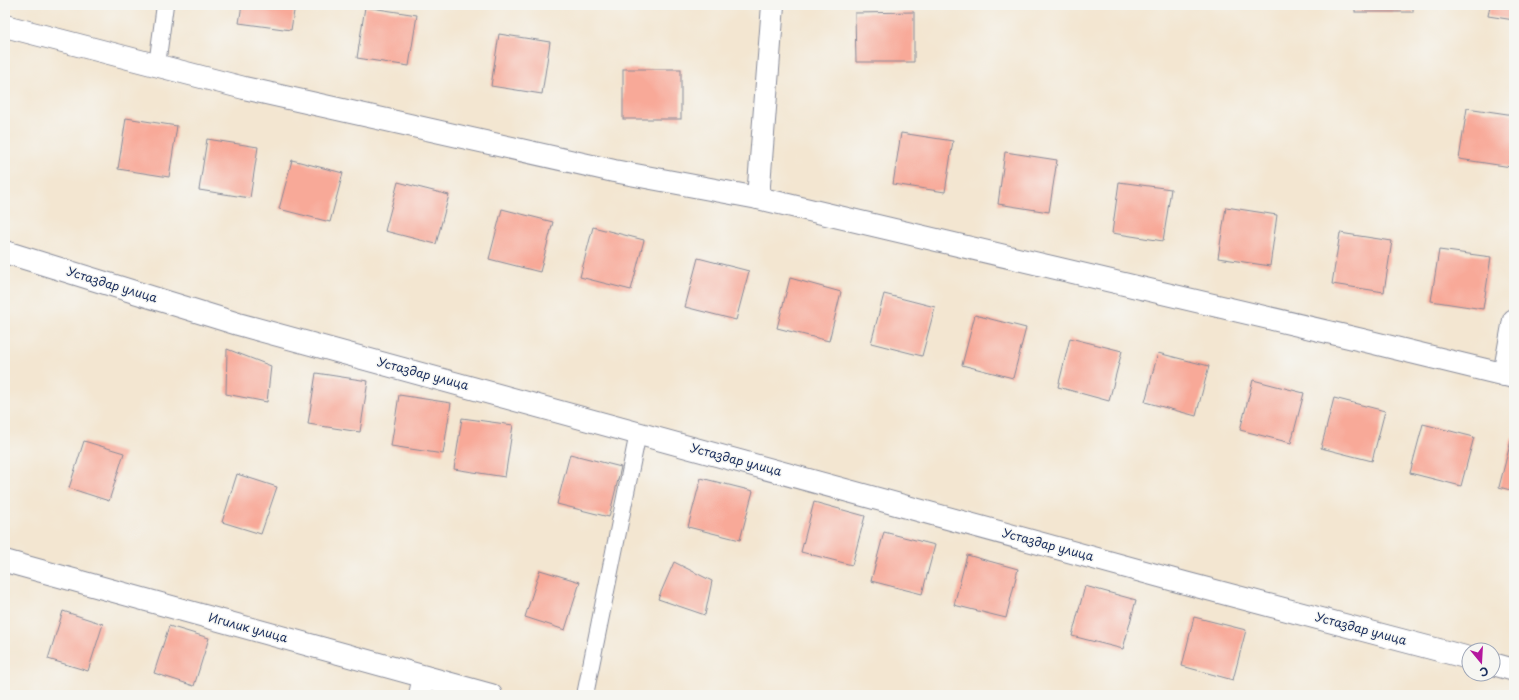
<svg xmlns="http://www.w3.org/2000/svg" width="1519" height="700" font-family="'Playpen Sans',sans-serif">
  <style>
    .building { fill: #f8a998 }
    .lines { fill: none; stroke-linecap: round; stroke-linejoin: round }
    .lane-casing { stroke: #878a98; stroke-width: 18 }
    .street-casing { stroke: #878a98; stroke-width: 24 }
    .lane { stroke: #fff; stroke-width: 16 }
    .street { stroke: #fff; stroke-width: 22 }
    .labels { text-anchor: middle; stroke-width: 3; stroke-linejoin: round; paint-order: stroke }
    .street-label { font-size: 12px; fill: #1b2f5e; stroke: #f6f6f2 }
  </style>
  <rect width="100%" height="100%" fill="#f6f6f2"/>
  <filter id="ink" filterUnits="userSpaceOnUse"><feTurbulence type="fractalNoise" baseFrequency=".025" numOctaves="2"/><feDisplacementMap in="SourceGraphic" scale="8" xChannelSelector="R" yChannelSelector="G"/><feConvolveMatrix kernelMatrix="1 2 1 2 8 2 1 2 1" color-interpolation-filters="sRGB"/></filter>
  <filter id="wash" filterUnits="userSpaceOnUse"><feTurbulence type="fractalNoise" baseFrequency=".012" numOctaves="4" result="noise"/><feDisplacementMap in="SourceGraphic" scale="16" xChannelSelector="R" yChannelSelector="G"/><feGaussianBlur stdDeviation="0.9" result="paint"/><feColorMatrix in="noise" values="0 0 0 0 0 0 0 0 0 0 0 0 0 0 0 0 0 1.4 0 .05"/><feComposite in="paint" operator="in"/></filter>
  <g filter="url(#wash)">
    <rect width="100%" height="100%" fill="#f3e6d1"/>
    <g id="blocks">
      <g class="building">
        <path d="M242,5h53l-4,25 -52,-7z"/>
        <rect x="1355" y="5" width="58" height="7"/>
        <path d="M1490,5h24v15l-26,-4z"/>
        <path d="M365,7l52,8 -8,51 -52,-8z"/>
        <path d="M914,12v50h-58l-1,-49z"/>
        <path d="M499,34l51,8 -8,52 -51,-8z"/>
        <rect x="623" y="69" width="58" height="50"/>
        <path d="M1467,108l47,7v33l-3,19 -52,-8z"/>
        <path d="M126,118l51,8 -8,51 -51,-8z"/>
        <path d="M901,133l52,8 -8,51 -52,-8z"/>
        <path d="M207,139l51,8 -8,51 -51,-8z"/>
        <path d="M1005,152l52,8 -8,52 -51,-8z"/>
        <path d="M292,160l51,13 -13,49 -51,-13z"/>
        <path d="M398,182l51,13 -13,49 -51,-13z"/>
        <path d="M1119,182l52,7 -8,52 -51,-8z"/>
        <path d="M1226,207l51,8 -7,51 -52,-8z"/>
        <path d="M502,209l51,13 -13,50 -51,-13z"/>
        <path d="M593,227l51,13 -13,50 -51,-13z"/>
        <path d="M1340,233l52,8 -8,51 -52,-8z"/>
        <path d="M1439,250l52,7 -8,52 -52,-8z"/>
        <path d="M698,258l51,13 -13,49 -51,-13z"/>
        <path d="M790,278l51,14 -12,49 -52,-13z"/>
        <path d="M884,294l51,13 -13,49 -51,-13z"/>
        <path d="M975,315l51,13 -13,50 -51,-13z"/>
        <path d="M1070,338l52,13 -13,50 -51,-14z"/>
        <path d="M227,349l44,17 -4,36 -41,-8z"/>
        <path d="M1158,353l51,13 -13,50 -51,-14z"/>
        <path d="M316,373l52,8 -8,51 -52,-8z"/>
        <path d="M1253,380l51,13 -13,50 -51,-13z"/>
        <path d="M399,395l52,8 -8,51 -52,-8z"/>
        <path d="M1334,398l51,13 -13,50 -51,-13z"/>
        <path d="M462,418l51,7 -8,52 -51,-8z"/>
        <path d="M1423,424l51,13 -13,49 -51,-13z"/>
        <path d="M1512,437l2,1v53l-15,-4z"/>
        <path d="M84,441l40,12 -15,48 -40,-13z"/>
        <path d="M570,454l51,13 -12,50 -52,-13z"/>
        <path d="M237,474l40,13 -16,47 -39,-12z"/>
        <path d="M701,478l52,13 -13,49 -52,-13z"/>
        <path d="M814,502l51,14 -13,49 -51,-13z"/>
        <path d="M884,532l51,13 -13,49 -51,-13z"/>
        <path d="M967,555l51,14 -12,49 -52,-13z"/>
        <path d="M674,562l38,19 -7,34 -47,-16z"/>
        <path d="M540,570l40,12 -15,48 -40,-13z"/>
        <path d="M1085,586l51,14 -13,49 -51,-13z"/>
        <path d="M63,611l40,13 -15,47 -40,-12z"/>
        <path d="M1194,617l52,13 -13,50 -51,-14z"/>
        <path d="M169,626l40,12 -15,48 -40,-13z"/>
      </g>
    </g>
  </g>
  <g filter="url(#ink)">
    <use href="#blocks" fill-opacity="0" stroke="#878a98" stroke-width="1"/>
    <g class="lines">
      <g class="lane-casing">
        <g id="lane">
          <path d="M157,65l8,-60"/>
          <path d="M585,695l53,-262"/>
        </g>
      </g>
      <g class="street-casing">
        <g id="street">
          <path d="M5,26l239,62 370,83 144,27 604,142 152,37"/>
          <path d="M758,198l15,-193"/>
          <path d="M5,252l233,72 947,259 284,75"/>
          <path d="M1504,375l10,-55"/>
          <path d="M5,561l486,134"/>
          <path d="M1493,664l21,6"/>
          <path d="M420,695l4,-18"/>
        </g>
      </g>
      <use href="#lane" class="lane"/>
      <use href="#street" class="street"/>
    </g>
  </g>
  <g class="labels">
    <g class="street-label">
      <text transform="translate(112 285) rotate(17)" y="4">Устаздар улица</text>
      <text transform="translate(423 374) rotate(15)" y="4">Устаздар улица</text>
      <text transform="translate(736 460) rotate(15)" y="4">Устаздар улица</text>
      <text transform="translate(1048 545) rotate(15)" y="4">Устаздар улица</text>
      <text transform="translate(248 628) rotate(15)" y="4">Игилик улица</text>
      <text transform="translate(1361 629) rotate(15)" y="4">Устаздар улица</text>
    </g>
  </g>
  <rect width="1519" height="700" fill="none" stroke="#f6f6f2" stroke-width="20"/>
  <g transform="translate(1481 662) rotate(162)"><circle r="19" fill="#f6f6f2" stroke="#9ea6b7"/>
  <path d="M0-3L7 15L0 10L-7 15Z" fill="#b5179e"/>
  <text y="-6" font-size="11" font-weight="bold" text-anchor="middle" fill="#1b2f5e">С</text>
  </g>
</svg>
